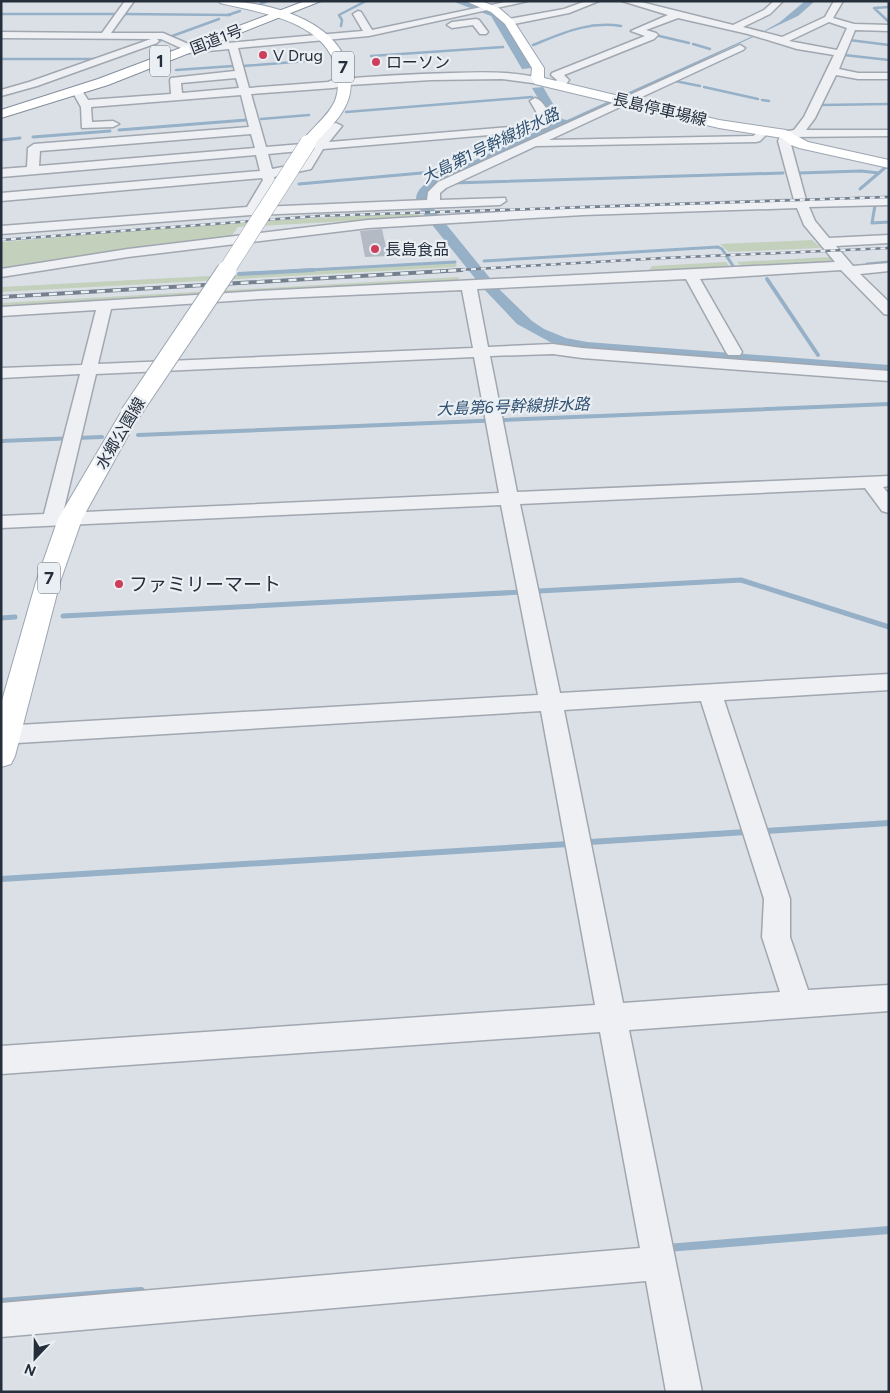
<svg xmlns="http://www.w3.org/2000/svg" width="890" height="1393" font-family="Figtree,'Noto Sans JP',sans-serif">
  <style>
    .green { fill: #c2d0bc }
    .water { fill: #95b0c7 }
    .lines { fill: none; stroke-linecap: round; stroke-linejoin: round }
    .stream-far5 { stroke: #95b0c7; stroke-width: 2.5 }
    .stream-far4 { stroke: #95b0c7; stroke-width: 3 }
    .stream-far3 { stroke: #95b0c7; stroke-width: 4 }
    .stream-far2 { stroke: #95b0c7; stroke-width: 5 }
    .stream-far1 { stroke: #95b0c7; stroke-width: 6 }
    .stream { stroke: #95b0c7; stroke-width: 8 }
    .building { fill: #b3bac3 }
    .minor-casing { stroke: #a1a7b0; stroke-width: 3 }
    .major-casing { stroke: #9ba5b1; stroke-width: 2 }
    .highway-casing { stroke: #838e9c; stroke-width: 2 }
    .minor { fill: #eef0f4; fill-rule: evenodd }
    .major { fill: #fff; fill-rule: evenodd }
    .highway { fill: #fff; fill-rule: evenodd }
    .rail-far1-casing { stroke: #75808f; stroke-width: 2.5 }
    .rail-casing { stroke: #75808f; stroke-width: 4 }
    .rail-far1 { stroke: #eaeff4; stroke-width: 2; stroke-dasharray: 5; stroke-linecap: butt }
    .rail { stroke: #eaeff4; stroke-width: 2.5; stroke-dasharray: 8; stroke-linecap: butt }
    .major-bridge-far1-casing { stroke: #9ba5b1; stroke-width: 17; stroke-linecap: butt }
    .major-bridge-casing { stroke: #9ba5b1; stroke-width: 21; stroke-linecap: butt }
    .major-bridge-far1 { stroke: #fff; stroke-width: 16 }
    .major-bridge { stroke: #fff; stroke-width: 19 }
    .poi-dot { fill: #ce3e5c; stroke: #eaeff4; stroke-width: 2 }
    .labels { text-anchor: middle; stroke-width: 4.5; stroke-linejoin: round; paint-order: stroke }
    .far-street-label { font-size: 16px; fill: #252f3c; stroke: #eaeff4 }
    .far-poi-label { font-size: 16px; fill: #252f3c; stroke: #eaeff4; text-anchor: start }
    .far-water-label { font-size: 16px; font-style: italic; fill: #30506f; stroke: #eaeff4 }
    .shield { fill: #eaeff4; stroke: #606973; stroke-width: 1 }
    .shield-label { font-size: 18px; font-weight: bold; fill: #252f3c }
    .poi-label { font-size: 19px; fill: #252f3c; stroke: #eaeff4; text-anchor: start }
  </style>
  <rect width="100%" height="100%" fill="#dbe0e6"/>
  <g class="green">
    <path d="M418,213l4,6 -54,1 -130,7 -8,11 -229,35v-31l240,-20z"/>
    <path d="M812,240l9,8 -92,4 -9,-8z"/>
    <path d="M830,257l2,5 -90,5 -5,-5z"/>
    <path d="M726,262l3,4 -2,3 -87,5 -2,-3 11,-1 3,-4z"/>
    <path d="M455,263l2,2 -2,2 -454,25v-5z"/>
    <path d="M459,277l-1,3 -457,30v-7z"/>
  </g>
  <g class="water">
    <path d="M452,1c48,0 59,31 80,67l-10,1 -31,-53z"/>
    <path d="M805,1h10l-17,15 -361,169 -9,17 70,86 34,33 12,8 22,9 21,4 302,23v8l-319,-26 -20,-5 -33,-18 -35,-37 -65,-81c-3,-11 1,-16 9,-23l122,-57 3,-6 -19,-32 11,-1 19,32 5,1 197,-89 16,-9z"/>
  </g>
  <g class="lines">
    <g class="stream-far5">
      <path d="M260,4l8,-3"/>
      <path d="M889,7l-15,1 15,14"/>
      <path d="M1,14h116"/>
      <path d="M123,14l107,1"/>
      <path d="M228,15l12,-4"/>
      <path d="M341,26l1,-6 -3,-5 27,-14"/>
      <path d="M655,35l34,8"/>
      <path d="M849,40l40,5"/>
      <path d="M153,43l66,-24"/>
      <path d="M693,44l17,5"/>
      <path d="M533,45c30,-12 55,-24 88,-19"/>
      <path d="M844,55l45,5"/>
      <path d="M371,56l132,-9"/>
      <path d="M1,59h97"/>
      <path d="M243,66l76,-6"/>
      <path d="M176,70l57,-4"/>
      <path d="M675,81l25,5"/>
      <path d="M704,87l54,12"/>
      <path d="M762,100l7,1"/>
      <path d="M822,105l67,-1"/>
      <path d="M346,112l186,-15"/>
      <path d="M261,119l48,-4"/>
    </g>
    <g class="stream-far4">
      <path d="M119,130l127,-10"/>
      <path d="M33,137l77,-6"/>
      <path d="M1,140l19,-2"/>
      <path d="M799,173l62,-2 18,2"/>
      <path d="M453,183l330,-10"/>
      <path d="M299,184l145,-13"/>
      <path d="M860,189l27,-23"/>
      <path d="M875,205l-3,18 17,-1"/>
      <path d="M484,261l234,-14 4,2 13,20"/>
      <path d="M867,264l22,-2"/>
      <path d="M291,271l164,-9"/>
    </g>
    <g class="stream-far3">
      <path d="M239,274l74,-4"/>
      <path d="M767,279l51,76"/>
      <path d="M138,435l751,-31"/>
      <path d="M1,441l101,-4"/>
    </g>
    <g class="stream-far2">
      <path d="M539,591l202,-11 148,47"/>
      <path d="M63,616l459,-24"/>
      <path d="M1,618l14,-1"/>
    </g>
    <g class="stream-far1">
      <path d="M766,831l123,-8"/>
      <path d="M590,842l156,-10"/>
      <path d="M1,879l568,-35"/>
    </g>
    <g class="stream">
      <path d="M667,1248l222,-18"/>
      <path d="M1,1302l140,-11"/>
    </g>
  </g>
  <path class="building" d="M382,229l6,27 -23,1 -5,-26z"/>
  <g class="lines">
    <g class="minor-casing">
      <g id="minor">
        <path d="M125,1h9l-23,32h52l30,13 170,-15 -10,-17 5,-3 3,1 11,18 138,-29h18l-159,35 -131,12 11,40 79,-6 5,-2c40,-4 79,-6 119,-7 31,-1 61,-2 92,6l1,2 -5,3 -38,-5 -71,1 -82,5 -16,3 -82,6 15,53 49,-4 17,-19 4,-1 6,3 -13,16 205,-17 5,-2 -2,-10 -7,-12 5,-3c8,2 13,13 16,21l-3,8 -12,4 -213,18 -12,20 -37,8 1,3 -15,27 167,-7 1,-8 10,-10 302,-137 5,3 -2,2 -194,90 204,-4 10,-7 6,3 -9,9 -4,1 -220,4 -90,42 -6,5v7l65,-2 1,3 -6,4 -249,10 -250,19v-8l246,-19 16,-27 -1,-2 -261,23v-8l259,-22 -4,-16 -255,22v-8l26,-2 1,-19 6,-4 215,-17 -8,-32 -150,12 1,15 21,-1 6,3 -6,3 -31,1 -1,-21 -9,-16 1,-2h8l7,11 83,-6 -1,-14 1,-2 64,-7 -6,-22 -42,4 -3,-1 -1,-3 -22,-10h-4l2,2 -2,2 -120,43 -36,10v-6l28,-8 122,-43 -150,-1v-6l101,1zM236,78l3,10 -57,5 -1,-10zM251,134l4,14 -216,18 1,-15zM310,150l-7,13 -31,6 -4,-15z"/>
        <path d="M586,1h13l-30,12 -60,12 -5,-3 5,-3 55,-10z"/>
        <path d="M622,1h15l96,24 31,-15 10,-9h9l-13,13 -27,13 39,10 43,-20 9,-16h9l-10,17 21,6 35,1v6l-34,-1 -16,39 19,4h31v6h-31l-22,-4 -21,43 -9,12h83v6l-98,1 -1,4 16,59 83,-3v8l-80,2 6,14 14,17 60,-3v8l-53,3 17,20 36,-3v8l-29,3 29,28v13l-5,-1 -43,-44 -141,9 42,73 -2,3h-12l-2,-3 -40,-73 -209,10 11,58 65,-3 29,4 307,23v10l-307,-23 -29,-4 -63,2 27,136 372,-16v10l-6,1 6,7v19l-7,-2 -17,-23 -345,16 40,189 329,-19v16l-165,10 66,199v38l18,53 81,-5v26l-260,19 73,362h-36l-20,-111 -645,56v-34l639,-55 -40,-216 -599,42v-28l594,-41 -54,-294 -540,33v-18l537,-31 -37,-190 -500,23v-12l43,-2 36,-140 -79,4v-10l81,-3 14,-55 -95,6v-9l258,-16 576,-29 -31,-37 -7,-17 -214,7 -215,13 -240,29 -127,20v-8l127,-20 240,-29 215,-13 211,-7 -16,-59 4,-9 12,-2 10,-13 30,-62 -37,-6 -49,-15 -70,-16 -32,12 10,3 2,2 -4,4 -90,36 5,5c-3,5 -9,9 -16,7l-1,-2 5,-5 -6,-5 1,-2 93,-37 -14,-5 37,-16zM829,22l18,6 -10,22 -48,-9zM462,290l11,58 -375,16 13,-55 148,-10zM474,357l25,136 -436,20 33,-139zM701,701l63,198 -2,38 18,55 -157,11 -59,-293z"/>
        <path d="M476,19l3,1 9,12 -2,2h-6l-7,-9 -21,3 -5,-3 5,-3z"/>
      </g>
    </g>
    <g class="major-casing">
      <g id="major">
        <path d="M219,1c45,0 114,16 129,65 3,11 4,20 1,31 -5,19 -23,34 -36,49h-10l-2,-3c10,-15 26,-25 34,-42 4,-11 4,-23 1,-34 -14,-47 -75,-54 -116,-64z"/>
        <path d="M465,1h16l18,7 14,12 31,48v10l175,42 67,10 22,12 81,18v8l-90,-20 -8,-3 -9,-7 -63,-10 -184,-44 -4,-6 1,-10 -27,-44 -14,-12z"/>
        <path d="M130,408l7,2 3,4 -58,105 -22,63 -45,174 -4,8 -10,3v-63l35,-122 22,-63 62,-105 3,-4z"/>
      </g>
    </g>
    <g class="highway-casing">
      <path id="highway" d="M305,1h16l-213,84 -107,33v-8l97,-31z"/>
    </g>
    <use href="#minor" class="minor"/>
    <use href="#major" class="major"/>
    <use href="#highway" class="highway"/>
    <g class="rail-far1-casing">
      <g id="rail-far1">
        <path d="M1,240l317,-24 571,-19"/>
        <path d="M441,271l223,-13 225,-10"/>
      </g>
    </g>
    <g class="rail-casing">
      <path id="rail" d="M1,297l461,-27"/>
    </g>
    <use href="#rail-far1" class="rail-far1"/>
    <use href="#rail" class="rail"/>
    <g class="major-bridge-far1-casing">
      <path id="major-bridge-far1" d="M226,271l82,-128"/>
    </g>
    <g class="major-bridge-casing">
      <path id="major-bridge" d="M130,414l97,-144"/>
    </g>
    <use href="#major-bridge-far1" class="major-bridge-far1"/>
    <use href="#major-bridge" class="major-bridge"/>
  </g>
  <g class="poi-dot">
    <circle cx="263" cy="55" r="5"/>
    <circle cx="376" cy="62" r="5"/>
    <circle cx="375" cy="249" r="5"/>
    <circle cx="119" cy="584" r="5"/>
  </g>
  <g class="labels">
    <g class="far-street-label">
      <text transform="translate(216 39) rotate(-21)" y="6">国道1号</text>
      <text transform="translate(660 109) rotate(13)" y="6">長島停車場線</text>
      <text transform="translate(120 433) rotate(-59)" y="6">水郷公園線</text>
    </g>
    <g class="far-poi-label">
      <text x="273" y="61">V Drug</text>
      <text x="386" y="68">ローソン</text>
      <text x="385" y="255">長島食品</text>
    </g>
    <g class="far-water-label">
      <text transform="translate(490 145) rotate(-26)" y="6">大島第1号幹線排水路</text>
      <text transform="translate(513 406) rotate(-2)" y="6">大島第6号幹線排水路</text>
    </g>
    <g class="shield">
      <rect x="150" y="45.5" width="20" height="31" rx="4"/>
      <rect x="332" y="51.5" width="22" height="31" rx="4"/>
      <rect x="38" y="562.5" width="22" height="31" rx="4"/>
    </g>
    <g class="shield-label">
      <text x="160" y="67">1</text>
      <text x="343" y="73">7</text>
      <text x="49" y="584">7</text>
    </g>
    <g class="poi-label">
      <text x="129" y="591">ファミリーマート</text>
    </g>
  </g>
  <rect width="890" height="1393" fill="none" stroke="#252f3c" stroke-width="5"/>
  <g transform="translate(35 1358) rotate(202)" stroke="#eaeff4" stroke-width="4" paint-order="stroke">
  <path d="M0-4L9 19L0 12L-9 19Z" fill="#252f3c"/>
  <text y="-8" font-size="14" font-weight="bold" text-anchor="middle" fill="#252f3c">N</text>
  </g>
</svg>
